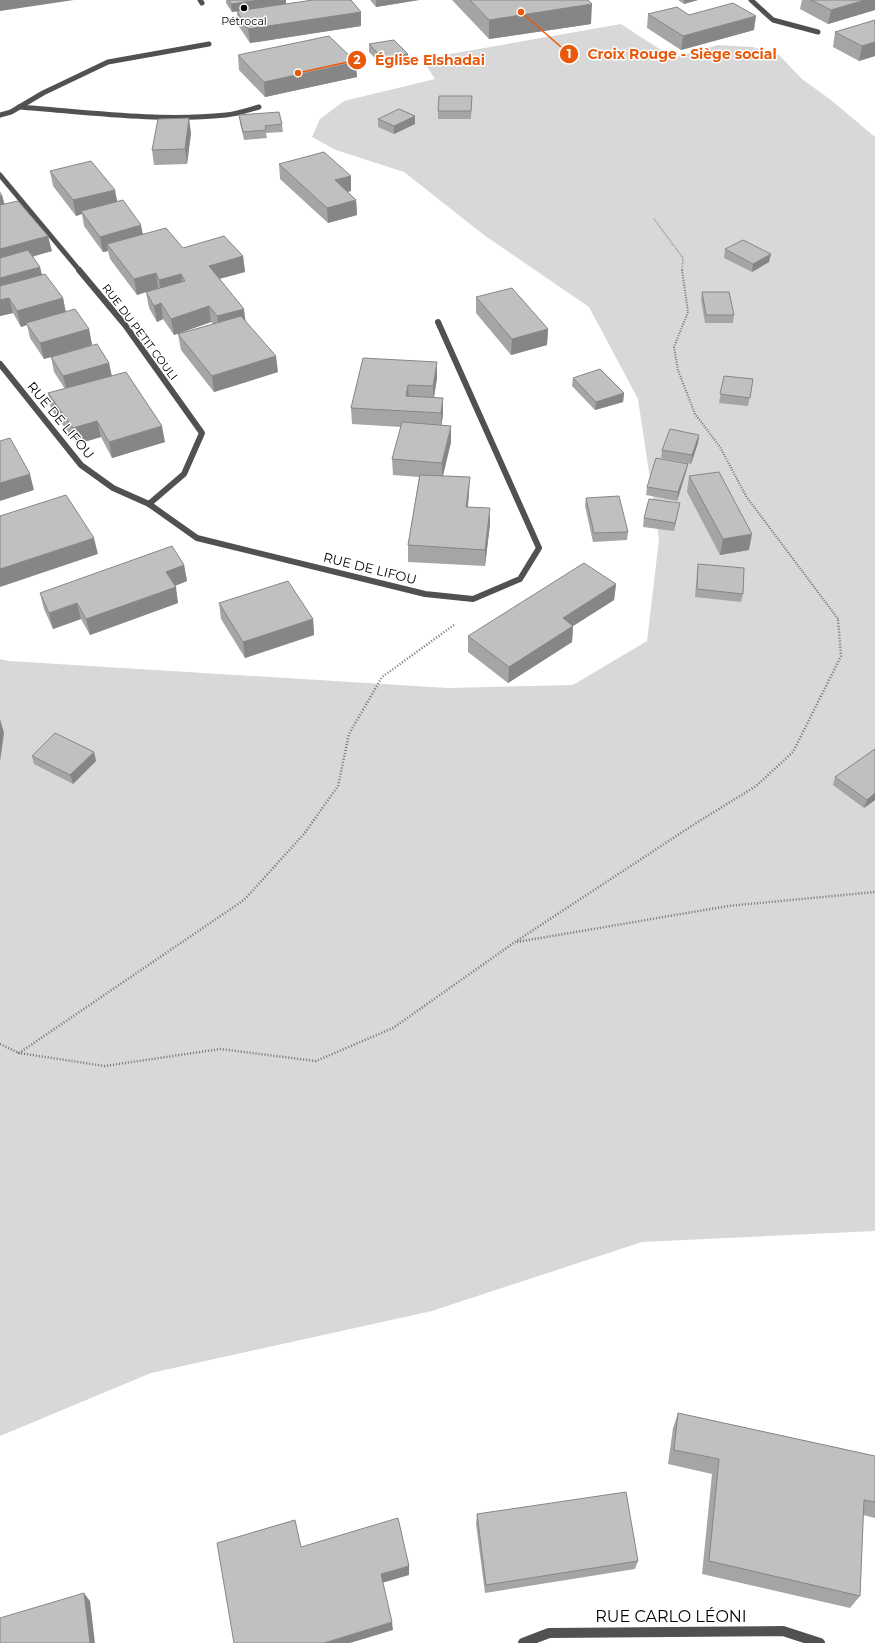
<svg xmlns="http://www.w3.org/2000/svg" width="875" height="1643" font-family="Montserrat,sans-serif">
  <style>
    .green { fill: #d8d8d8 }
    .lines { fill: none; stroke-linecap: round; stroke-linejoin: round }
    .path-far2 { stroke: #737373; stroke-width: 1.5; stroke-dasharray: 0.5 1; stroke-linecap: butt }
    .path-far1 { stroke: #737373; stroke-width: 2; stroke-dasharray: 1 1.5; stroke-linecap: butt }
    .path { stroke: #737373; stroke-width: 2.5; stroke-dasharray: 1 2; stroke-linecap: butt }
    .lane { stroke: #515151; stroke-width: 5 }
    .street-far2 { stroke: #515151; stroke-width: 5 }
    .street-far1 { stroke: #515151; stroke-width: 6 }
    .street { stroke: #515151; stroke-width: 10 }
    .wall { fill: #a5a5a5 }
    .shaded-wall { fill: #868686 }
    .building { fill: #c0c0c0; stroke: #868686 }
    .poi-dot { fill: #000; stroke: #fff; stroke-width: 1.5 }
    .labels { text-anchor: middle; stroke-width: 3; stroke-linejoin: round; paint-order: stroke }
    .far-poi-label { font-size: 11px; fill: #000; stroke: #fff }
    .far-street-label { font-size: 11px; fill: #000; stroke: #fff }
    .street-label { font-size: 13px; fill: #000; stroke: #fff }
    .near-street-label { font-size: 16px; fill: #000; stroke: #fff }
    .leader { fill: none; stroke: #e8590c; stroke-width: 1.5 }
    .callout-dot { fill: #e8590c; stroke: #fff; stroke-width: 1.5 }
    .mark-label { font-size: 12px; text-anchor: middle; font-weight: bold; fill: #fff }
    .callout-label { font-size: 14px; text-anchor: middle; font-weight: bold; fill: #e8590c; stroke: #fff; stroke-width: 3; stroke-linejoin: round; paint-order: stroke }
  </style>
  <rect width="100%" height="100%" fill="#fff"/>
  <path class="green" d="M621,24l52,34 45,-13 35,2 26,8 23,24 29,21 44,37v1094l-233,11 -210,69 -281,62 -151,63v-777l9,2 439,27 125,-3 74,-44 12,-102 -21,-140 -49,-92 -105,-72 -80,-63 -68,-22 -24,-13 8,-18 24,-18 91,-22 -13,-20z"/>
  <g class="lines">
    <path class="path-far2" d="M654,219l29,39 -1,13"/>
    <path class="path-far1" d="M682,270l6,42 -14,35 4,23 17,44 25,33 26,49 93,124"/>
    <g class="path">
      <path d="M454,625l-72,52 -33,57 -11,52 -34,48 -60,66 -225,153 86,13 115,-17 96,12 77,-33 122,-86 178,-117 63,-39 37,-34 48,-96 -3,-37"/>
      <path d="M517,942l211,-36 147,-14"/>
      <path d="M0,1044l19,9"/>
    </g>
    <g class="lane">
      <path d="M200,0l2,3"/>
      <path d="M19,107c68,5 139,15 207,8 11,-1 22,-5 33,-8"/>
      <path d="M0,115l11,-3 32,-19 65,-31 101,-18"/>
    </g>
    <g class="street-far2">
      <path d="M751,0l22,20 45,12"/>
      <path d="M0,175l80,96"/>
    </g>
    <g class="street-far1">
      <path d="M79,270l46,55 77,108 -18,41 -35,30"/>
      <path d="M0,364l81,101 32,23 36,16 48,34 228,56 48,5 47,-20 19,-31 -101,-226"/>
    </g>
    <path class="street" d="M523,1643l26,-10 234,-2 37,12"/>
  </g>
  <g class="wall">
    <path d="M226,0h60v4l-54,8 -6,-9z"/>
    <path d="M370,0h49l-43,7z"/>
    <path d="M452,0h136l3,24 -102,15z"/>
    <path d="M678,0h20l-14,4z"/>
    <path d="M802,0h73v10l-47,14 -28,-15z"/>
    <path d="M237,11l124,1v14l-111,17 -12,-18z"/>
    <path d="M648,14l106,16 -73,20 -34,-22z"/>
    <path d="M875,20v36l-16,5 -26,-14 2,-15z"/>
    <path d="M369,44l39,10v7l-25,5 -14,-14z"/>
    <path d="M238,55l119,22 -92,20 -26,-27z"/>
    <path d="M472,96l-1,23h-33v-8z"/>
    <path d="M239,115l43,9 1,8 -17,1 1,5 -23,2 -4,-17z"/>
    <path d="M378,119l37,5 -21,10 -16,-7z"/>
    <path d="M191,133l-4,31 -33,1 -2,-15z"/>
    <path d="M279,164l72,12v15l-3,1 8,8 1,15 -29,8 -48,-44z"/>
    <path d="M50,171l67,30 26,33 40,14 60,8 2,16 -26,7 59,93 -64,20 -33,-42 -3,-16 35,-10 -2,-2 -37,13 -11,-16 -6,3 -8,-14 -3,-16 12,-4 -21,7 -27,-36 -2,-8 -5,1 -19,-26 -2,-12 -6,2 -23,-30z"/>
    <path d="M0,191l2,4 2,9 48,47 -19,5 9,19 21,23 3,14 23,17 3,16 -26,7 43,11 3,13 53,66 -53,16 -11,-21 -24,7 -26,-35 -3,-16 17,-4 -11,-17 -3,-15 -7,2 -14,-21 -3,-13 -6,2 -8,-14 -13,3z"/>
    <path d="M725,249l44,13 -17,10 -28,-14z"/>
    <path d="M702,292l32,23 -1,8h-28l-4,-23z"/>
    <path d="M476,297l72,32 -1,16 -36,10 -35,-42z"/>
    <path d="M363,358l74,20 -3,20 9,16 -2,11 10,17 -8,34 26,17 -1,14 22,17 -5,42 -77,-4v-17l11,-68 -26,-2 -1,-16 9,-32 -49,-3 -1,-16z"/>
    <path d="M724,376l29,3 -5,27 -29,-3z"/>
    <path d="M573,378l51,15 -1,9 -28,8 -23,-24z"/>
    <path d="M699,435l-1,8 -7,21 -30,-6 1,-8z"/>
    <path d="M688,464l-2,8 -9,29 -31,-6 1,-8z"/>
    <path d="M689,476l60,74 -29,5 -33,-63z"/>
    <path d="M586,498l42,34 -1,8 -34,2 -8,-36z"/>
    <path d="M678,512l-4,19 -31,-4 1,-9z"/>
    <path d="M698,564l45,30 -2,8 -46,-5 2,-25z"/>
    <path d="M184,565l3,16 -12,5 3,17 -88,32 -9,-16 -28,10 -9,-20 -4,-16z"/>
    <path d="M616,584l-2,16 -41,26 -1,16 -64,41 -40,-31v-16z"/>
    <path d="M219,603l94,16 1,16 -69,23 -24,-39z"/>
    <path d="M875,749v51l-11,8 -31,-23 2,-8z"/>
    <path d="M94,752l2,9 -23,23 -39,-20 -2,-8z"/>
    <path d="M678,1413l197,43v62l-12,-3 -3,81 -10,12 -148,-34 10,-100 -44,-10 5,-36z"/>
    <path d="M477,1514l161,47 -3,8 -150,24 -9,-69z"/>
  </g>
  <g class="shaded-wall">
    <path d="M0,0h74l-74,11z"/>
    <path d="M260,0h26v4l-54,8 -1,-8z"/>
    <path d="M376,0h43l-43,7z"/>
    <path d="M684,0h14l-14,4z"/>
    <path d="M865,0h10v10l-47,14 3,-14z"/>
    <path d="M592,4l-1,20 -102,15v-19z"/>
    <path d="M361,12v14l-111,17 -2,-14z"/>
    <path d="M756,16l-2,14 -73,20 2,-14z"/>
    <path d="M875,42v14l-16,5 3,-15z"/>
    <path d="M408,54v7l-25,5v-7z"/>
    <path d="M356,62l1,15 -92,20 -1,-15z"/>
    <path d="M415,116v8l-21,10v-8z"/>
    <path d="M189,118l2,15 -4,31 -2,-15z"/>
    <path d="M351,176v15l-15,4 -1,-15z"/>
    <path d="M115,190l3,15 -37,6 1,3 -6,2 -3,-16z"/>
    <path d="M2,195l4,15 -6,2v-16z"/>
    <path d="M356,200l1,15 -29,8 -1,-15z"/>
    <path d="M141,225l3,15 -37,4 1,7 -5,1 -3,-15z"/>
    <path d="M48,236l4,15 -52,15v-17z"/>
    <path d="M771,254l-2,8 -17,10 1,-8z"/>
    <path d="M243,256l2,16 -34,9 -2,-15z"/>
    <path d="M40,267l4,15 -44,12v-16z"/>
    <path d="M156,273l2,15 -21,7 -3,-16z"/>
    <path d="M181,274l2,15 -22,6 -2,-15z"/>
    <path d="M9,298l4,15 -13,3v-16z"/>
    <path d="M63,298l3,16 -40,9 1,2 -6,2 -4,-16z"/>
    <path d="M161,303l2,16 -6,3 -3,-16z"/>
    <path d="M209,306l2,16 -37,13 -3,-16z"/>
    <path d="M244,309l2,16 -27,7 -2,-16z"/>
    <path d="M89,329l3,16 -48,14 -4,-16z"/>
    <path d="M548,329l-1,16 -36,10 1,-16z"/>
    <path d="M276,356l2,16 -64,20 -2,-16z"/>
    <path d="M437,362v16l-4,24v-16z"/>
    <path d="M109,363l3,15 -45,14 -4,-16z"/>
    <path d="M408,385l1,16 -3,11v-16z"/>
    <path d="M624,393l-1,9 -28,8 1,-8z"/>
    <path d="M443,398v16l-2,15v-16z"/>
    <path d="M97,421l4,16 -24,7 -4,-16z"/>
    <path d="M162,426l3,16 -53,16 -3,-16z"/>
    <path d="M451,426v16l-9,37v-16z"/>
    <path d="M699,435l-1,8 -7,21 1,-9z"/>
    <path d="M688,464l-2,8 -9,29 1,-9z"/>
    <path d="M30,474l4,16 -34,11v-18z"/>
    <path d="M470,477l-1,16 -3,30v-16z"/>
    <path d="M680,503l-2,9 -4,19 1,-8z"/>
    <path d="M490,508v16l-5,42v-16z"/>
    <path d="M752,534l-3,16 -29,5 3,-16z"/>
    <path d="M94,538l4,16 -98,33v-18z"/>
    <path d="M184,565l3,16 -18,7 -3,-16z"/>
    <path d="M616,584l-2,16 -41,26 -1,16 -64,41 1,-16 54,-49z"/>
    <path d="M176,587l2,16 -88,32 -4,-16z"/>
    <path d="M77,603l4,16 -28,10 -4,-16z"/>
    <path d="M313,619l1,16 -69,23 -2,-16z"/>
    <path d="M0,719l4,14 -4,29z"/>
    <path d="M94,752l2,9 -23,23 -3,-9z"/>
    <path d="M875,793v7l-11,8 3,-8z"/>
    <path d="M409,1566v9l-27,8 -1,-9z"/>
    <path d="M84,1593l6,8 5,42h-5z"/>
    <path d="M392,1622l1,8 -43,13h-26z"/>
  </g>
  <g class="building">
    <path d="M229,0h31l-29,4z"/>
    <path d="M313,0h38l10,12 -113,17 -11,-18z"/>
    <path d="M470,0h118l4,4 -103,16z"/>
    <path d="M811,0h54l-34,10z"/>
    <path d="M733,3l23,13 -73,20 -35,-22 29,-7 12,8z"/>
    <path d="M875,20v22l-13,4 -27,-14z"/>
    <path d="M329,36l27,26 -92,20 -26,-27z"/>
    <path d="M394,40l14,14 -25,5 -14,-15z"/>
    <path d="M439,96h33l-1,15h-33z"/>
    <path d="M399,109l16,7 -21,10 -16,-7z"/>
    <path d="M279,112l3,12 -17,2 1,4 -23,2 -4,-17z"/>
    <path d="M189,118l-4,31 -33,1 6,-31z"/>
    <path d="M324,152l27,24 -16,4 21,20 -29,8 -48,-44z"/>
    <path d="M91,161l24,29 -42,10 -23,-29z"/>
    <path d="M123,200l18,25 -41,12 -19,-26z"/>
    <path d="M18,201l30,35 -48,13v-44z"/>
    <path d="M166,228l17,20 41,-12 19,20 -34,10 35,43 -27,7 -8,-10 -38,13 -10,-16 -7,3 -8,-14 39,-11 -4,-7 -22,6 -3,-7 -22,6 -27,-35z"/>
    <path d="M743,240l28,14 -18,10 -28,-15z"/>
    <path d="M28,250l12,17 -40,11v-20z"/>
    <path d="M45,274l18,24 -46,13 -8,-13 -9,2v-14z"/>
    <path d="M512,288l36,41 -36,10 -36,-42z"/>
    <path d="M702,292h27l5,23h-28z"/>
    <path d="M75,309l14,20 -49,14 -14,-20z"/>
    <path d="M241,316l35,40 -64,20 -34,-42z"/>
    <path d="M97,344l12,19 -46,13 -12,-19z"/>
    <path d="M363,358l74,4 -4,24 -25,-1 -2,11 37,2 -2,15 -90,-5z"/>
    <path d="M600,369l24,24 -28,9 -23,-24z"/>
    <path d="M126,372l36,54 -53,16 -12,-21 -24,7 -25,-35z"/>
    <path d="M724,376l29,3 -3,19 -30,-4z"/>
    <path d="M402,422l49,4 -9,37 -50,-4z"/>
    <path d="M670,429l29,6 -7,20 -30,-5z"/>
    <path d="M10,438l20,36 -30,9v-42z"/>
    <path d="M656,458l32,6 -10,28 -31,-5z"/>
    <path d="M719,472l33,62 -29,5 -34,-63z"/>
    <path d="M420,475l50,2 -4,30 24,1 -5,42 -77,-5z"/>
    <path d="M66,495l28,43 -94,31v-53z"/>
    <path d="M619,496l9,36 -34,1 -8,-35z"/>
    <path d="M649,499l31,4 -5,20 -31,-5z"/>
    <path d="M172,546l12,19 -18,7 10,15 -90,32 -9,-16 -28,10 -9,-20z"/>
    <path d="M584,563l32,21 -53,34 10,8 -64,41 -41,-31z"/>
    <path d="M698,564l46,4 -1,26 -46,-5z"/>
    <path d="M288,581l25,38 -70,23 -24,-39z"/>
    <path d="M55,733l39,19 -24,23 -38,-19z"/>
    <path d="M875,749v44l-8,7 -32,-23z"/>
    <path d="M678,1413l197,43v46l-11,-2 -4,96 -151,-35 10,-102 -45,-9z"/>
    <path d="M626,1492l12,69 -152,24 -9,-71z"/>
    <path d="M398,1518l11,48 -28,8 11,48 -68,21h-90l-17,-100 78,-23 6,27z"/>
    <path d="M84,1593l6,50h-90v-25z"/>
  </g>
  <circle class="poi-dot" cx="244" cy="8" r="4"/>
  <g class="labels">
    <g class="far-poi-label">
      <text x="244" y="25">Pétrocal</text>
    </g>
    <g class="far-street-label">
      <text transform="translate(140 332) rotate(53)" y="4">RUE DU PETIT COULI</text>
    </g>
    <g class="street-label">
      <text transform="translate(61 420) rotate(50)" y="5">RUE DE LIFOU</text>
      <text transform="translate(370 568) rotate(14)" y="5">RUE DE LIFOU</text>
    </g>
    <g class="near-street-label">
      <text x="671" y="1622">RUE CARLO LÉONI</text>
    </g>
  </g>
  <path class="leader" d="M521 12L569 54M298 73L357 60"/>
  <g class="callout-dot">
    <circle cx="521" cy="12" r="4"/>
    <circle cx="298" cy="73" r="4"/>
    <circle cx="569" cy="54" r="10"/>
    <circle cx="357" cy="60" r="10"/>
  </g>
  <g class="mark-label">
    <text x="569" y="58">1</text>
    <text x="357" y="64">2</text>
  </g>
  <g class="callout-label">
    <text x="682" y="59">Croix Rouge - Siège social</text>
    <text x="430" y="65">Église Elshadai</text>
  </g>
</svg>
